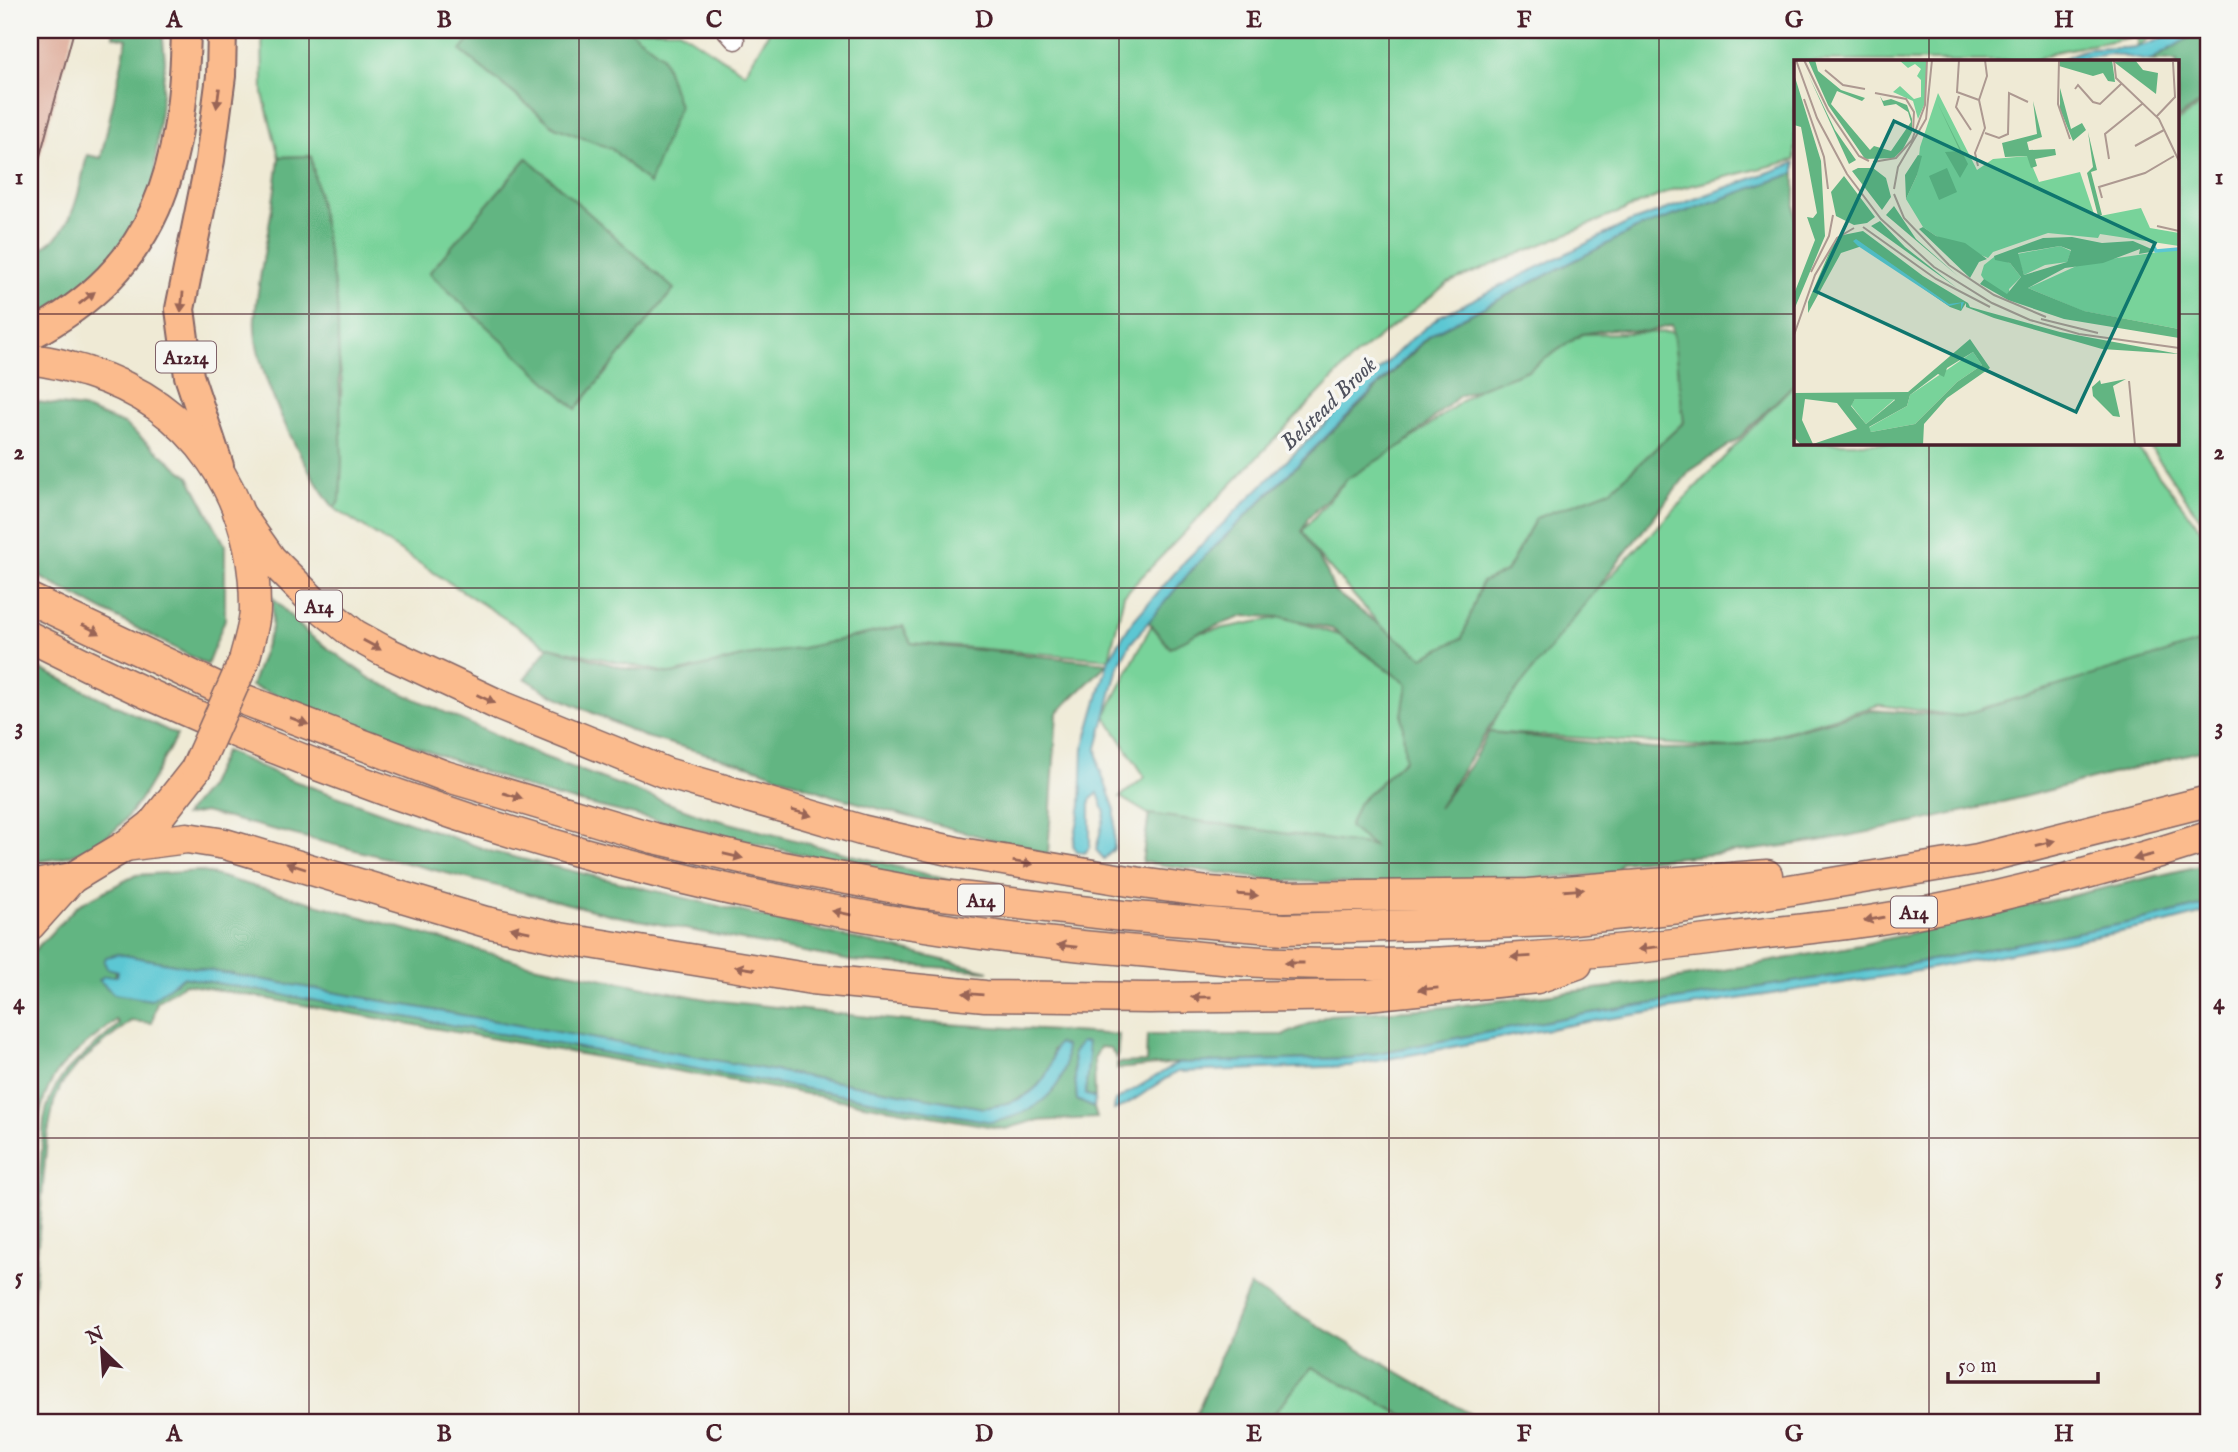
<svg xmlns="http://www.w3.org/2000/svg" width="2238" height="1452" font-family="'IM FELL English',serif">
  <style>
    .green { fill: #78d39a; stroke: #617962; stroke-width: 2 }
    .forest { fill: #62b582; stroke: #566a56; stroke-width: 2; fill-rule: evenodd }
    .water { fill: #5bc7d3; stroke: #52737f; stroke-width: 2 }
    .building { fill: #e0b09f }
    .lines { fill: none; stroke-linecap: round; stroke-linejoin: round }
    .minor-casing { stroke: #846666; stroke-width: 21 }
    .primary-casing { stroke: #846666; stroke-width: 32 }
    .trunk-casing { stroke: #846666; stroke-width: 33 }
    .minor { stroke: #fff; stroke-width: 18 }
    .primary { stroke: #fbbb8d; stroke-width: 28 }
    .trunk { stroke: #fbbb8d; stroke-width: 30 }
    .trunk-bridge-casing { stroke: #846666; stroke-width: 33; stroke-linecap: butt }
    .trunk-bridge { stroke: #fbbb8d; stroke-width: 30 }
    .oneway { fill: #9a6557 }
    .grid { fill: none; stroke: #4a1f2b; stroke-width: 2; stroke-opacity: 0.55 }
    .labels { text-anchor: middle; stroke-width: 7; stroke-linejoin: round; paint-order: stroke }
    .shield { fill: #f6f6f2; stroke: #7e6067; stroke-width: 2 }
    .shield-label { font-size: 19px; font-weight: bold; fill: #4a1f2b }
    .water-label { font-size: 23px; font-style: italic; fill: #4f515d; stroke: #f6f6f2 }
    .inset-river { fill: none; stroke: #5bc7d3; stroke-width: 3.5 }
    .inset-road { fill: none; stroke: #ad9991; stroke-width: 2 }
    .view { fill: #0f766e; fill-opacity: 0.15; stroke: #0f766e; stroke-width: 3.5 }
    .inset-edge { fill: none; stroke: #4a1f2b; stroke-width: 3.5 }
    .neatline { fill: none; stroke: #4a1f2b; stroke-width: 2.5 }
    .grid-label { font-size: 23px; text-anchor: middle; font-weight: bold; fill: #4a1f2b }
  </style>
  <rect width="100%" height="100%" fill="#f6f6f2"/>
  <filter id="ink" filterUnits="userSpaceOnUse"><feTurbulence type="fractalNoise" baseFrequency=".0143" numOctaves="2"/><feDisplacementMap in="SourceGraphic" scale="14" xChannelSelector="R" yChannelSelector="G"/><feConvolveMatrix kernelMatrix="1 2 1 2 8 2 1 2 1" color-interpolation-filters="sRGB"/></filter>
  <filter id="wash" filterUnits="userSpaceOnUse"><feTurbulence type="fractalNoise" baseFrequency=".00686" numOctaves="4" result="noise"/><feDisplacementMap in="SourceGraphic" scale="28" xChannelSelector="R" yChannelSelector="G"/><feGaussianBlur stdDeviation="1.57" result="paint"/><feColorMatrix in="noise" values="0 0 0 0 0 0 0 0 0 0 0 0 0 0 0 0 0 1.4 0 .05"/><feComposite in="paint" operator="in"/></filter>
  <g filter="url(#wash)">
    <rect width="100%" height="100%" fill="#efead5"/>
    <g class="green">
      <path d="M262,30h417l66,43 25,-43h1389l-22,17 1,-11 -84,16 -21,9h-238v99l-122,30 -225,93 -94,74 -230,238 -15,64 -198,-16 -239,31 -123,-27 -215,-139 8,-127 -31,-225 -32,1 -16,-63z"/>
      <path d="M2208,100v430l-61,-87h30v-321z"/>
      <path d="M1676,332l8,90 -73,68 -75,28 -30,54 -24,10 -19,56 -40,20 -43,-33 -73,-82 -5,-12 45,-52 57,-35 78,-58 46,-16 54,-36z"/>
      <path d="M1795,383v60h339l74,96v102l-249,75 -80,-11 -149,43 -241,-16 30,-60z"/>
      <path d="M1283,617l56,18 68,49 -2,75 -47,45 30,45 -198,-10 -70,-42 25,-20 -40,-61 46,-90 46,7z"/>
      <path d="M1312,1366l104,56h-149z"/>
    </g>
    <g class="forest">
      <path d="M114,30h48l3,31 -10,104 2,17 -40,79 -87,64v-72c44,-14 48,-59 57,-98l14,3 26,-119 -14,-3z"/>
      <path d="M477,30h152l33,25 17,51 -30,78 -37,-35 -57,-22 -94,-76z"/>
      <path d="M2202,30h6v68l-31,21v-58h-26z"/>
      <path d="M311,156l26,145 5,161 -2,39 -6,7c-31,-40 -83,-140 -79,-191 5,-54 19,-106 24,-160z"/>
      <path d="M527,158l147,131 -98,120 -147,-136z"/>
      <path d="M1795,173v210l-57,56 -48,32 -192,243 -60,94 32,-43 19,-33 164,17 77,-1 140,-38 89,6 249,-76v109c-119,30 -239,65 -361,87 -74,14 -150,20 -226,26l-5,12 -227,11 -119,-5 -128,-18 7,-48 224,32 -24,-19 9,-23 47,-45 -3,-44 5,-31 -75,-55 -49,-12 -39,-1 -47,17 -27,15 -22,-27 49,-57 235,-230 204,-105zM1672,325l12,97 -73,68 -75,28 -30,54 -24,10 -20,56 -39,19 -89,-66 -7,-19 -25,-41 6,-13 39,-39 57,-35 55,-48 69,-26 54,-36 30,-5 36,3z"/>
      <path d="M30,401l52,7 42,16 65,53 36,68v74l-18,46 -177,-93z"/>
      <path d="M273,598l35,36 63,45 168,76 164,61 264,69 -77,-10 -345,-81 -294,-108 21,-58z"/>
      <path d="M903,626l8,17 197,20 -51,50 -9,142 -215,-59 -79,-29 -111,-31 -96,-44 -22,-14 24,-31 75,21 48,6 74,-18 52,-7z"/>
      <path d="M30,664l147,71c-38,67 -58,123 -147,127z"/>
      <path d="M225,751l61,27 207,74 496,119 -138,-10 -239,-46 -408,-103 -20,4 24,-29z"/>
      <path d="M2208,864v40l-60,15 -238,45 -331,51 -228,43 -173,5 -61,6v-6l29,-1 1,-27h137l45,-20 109,-7 231,-28 191,-35z"/>
      <path d="M200,871l328,93 183,36 204,22 204,13 -2,24 -7,-11 -10,-1 -6,12 1,39 -10,-4 4,-40 -16,-1 4,47 17,8 3,10 -64,3 -28,8 -821,-145 -27,18 -5,21 -21,-2 -53,43 -17,21 -7,17 -7,36 -17,199v-39l14,-178c10,-52 41,-62 75,-96l-3,-4c-18,16 -42,31 -57,50 -31,40 -26,120 -29,169v-284l48,-50 58,-30zM118,954l866,154c35,-5 68,-20 69,-60v44l-61,30 -809,-145 -32,23 -37,-9z"/>
      <path d="M1250,1286l234,136h-68l-104,-55 -45,55h-74z"/>
    </g>
    <g class="water">
      <path d="M2178,30h24l-53,31 -38,-7 -51,7c30,-19 44,-10 76,-14 15,-2 29,-11 42,-17z"/>
      <path d="M1795,163v10l-159,56 -199,102 -13,9 -230,227 -64,77 -12,23 -21,81 2,19 16,43 -1,39 -10,10 -8,-9 9,-37 -7,-20 -8,7v46l-5,7 -8,-1 -4,-7 8,-40 2,-56 26,-90 23,-37 54,-62 223,-219 31,-25 188,-93z"/>
      <path d="M2208,904v8l-42,11 -265,51 -320,49 -231,43 -172,6c-23,10 -41,30 -64,38l1,-9 63,-38 173,-5 228,-43 331,-51 238,-45z"/>
      <path d="M118,954l866,154c27,-4 53,-11 65,-39 4,-9 3,-19 9,-26l7,3c7,44 -35,70 -73,76l-809,-145 -32,23 -37,-6 -15,-14 5,-4h13l1,-5 -11,-3 -3,-6 2,-5z"/>
      <path d="M1081,1042h6l2,12 -4,40 10,4 -1,10 -17,-8 -4,-47z"/>
    </g>
    <g id="blocks">
      <path class="building" d="M30,30h44l-40,148 -4,-1z"/>
    </g>
  </g>
  <g filter="url(#ink)">
    <use href="#blocks" fill-opacity="0" stroke="#846666" stroke-width="2"/>
    <g class="lines">
      <g class="minor-casing">
        <path id="minor" d="M726,30l9,10"/>
      </g>
      <g class="primary-casing">
        <g id="primary">
          <path d="M30,335c130,-68 153,-168 156,-305"/>
          <path d="M219,466l-30,-90 -9,-67 30,-149 11,-84 1,-46"/>
        </g>
      </g>
      <g class="trunk-casing">
        <g id="trunk">
          <path d="M30,360c19,0 39,7 57,12 108,33 168,124 168,236 0,17 -7,36 -11,53"/>
          <path d="M238,512l33,47 42,42 42,34 31,17 115,54 165,67 195,57 100,23 180,30 68,9 69,5 250,-3 239,-19"/>
          <path d="M30,599l210,99 205,78 209,62 113,26 150,28 206,24 161,13 271,-8 125,-13 298,-49 230,-58"/>
          <path d="M30,637c354,180 723,284 1120,315 45,4 90,10 135,11 146,5 294,-7 439,-25 48,-6 97,-10 145,-17 114,-18 230,-49 339,-84"/>
          <path d="M125,846l62,-8 38,6 261,78 74,16 252,41 173,17 164,2 218,-3 170,-17 40,-14"/>
          <path d="M30,886l42,-8 53,-32 27,-21 44,-56"/>
          <path d="M30,925l42,-47"/>
        </g>
      </g>
      <use href="#minor" class="minor"/>
      <use href="#primary" class="primary"/>
      <use href="#trunk" class="trunk"/>
      <g class="trunk-bridge-casing">
        <path id="trunk-bridge" d="M196,769l48,-108"/>
      </g>
      <use href="#trunk-bridge" class="trunk-bridge"/>
    </g>
    <defs><path id="oneway-solid" d="M-6-.8H1V-3.2L6.5 0L1 3.2V.8H-6Z" transform="scale(1.75)"/></defs>
    <g class="oneway">
      <use href="#oneway-solid" transform="translate(218 98) rotate(98)"/>
      <use href="#oneway-solid" transform="translate(87 298) rotate(-38)"/>
      <use href="#oneway-solid" transform="translate(182 302) rotate(96)"/>
      <use href="#oneway-solid" transform="translate(91 629) rotate(27)"/>
      <use href="#oneway-solid" transform="translate(372 645) rotate(29)"/>
      <use href="#oneway-solid" transform="translate(486 699) rotate(25)"/>
      <use href="#oneway-solid" transform="translate(299 721) rotate(21)"/>
      <use href="#oneway-solid" transform="translate(513 796) rotate(17)"/>
      <use href="#oneway-solid" transform="translate(802 813) rotate(16)"/>
      <use href="#oneway-solid" transform="translate(2045 843) rotate(-14)"/>
      <use href="#oneway-solid" transform="translate(733 856) rotate(13)"/>
      <use href="#oneway-solid" transform="translate(2143 857) rotate(165)"/>
      <use href="#oneway-solid" transform="translate(1023 863) rotate(9)"/>
      <use href="#oneway-solid" transform="translate(296 866) rotate(-162)"/>
      <use href="#oneway-solid" transform="translate(1574 890) rotate(-4)"/>
      <use href="#oneway-solid" transform="translate(1248 895) rotate(4)"/>
      <use href="#oneway-solid" transform="translate(842 913) rotate(-169)"/>
      <use href="#oneway-solid" transform="translate(1874 919) rotate(170)"/>
      <use href="#oneway-solid" transform="translate(520 930) rotate(-168)"/>
      <use href="#oneway-solid" transform="translate(1067 946) rotate(-174)"/>
      <use href="#oneway-solid" transform="translate(1648 948) rotate(173)"/>
      <use href="#oneway-solid" transform="translate(1521 957) rotate(177)"/>
      <use href="#oneway-solid" transform="translate(1294 963) rotate(180)"/>
      <use href="#oneway-solid" transform="translate(745 968) rotate(-171)"/>
      <use href="#oneway-solid" transform="translate(1428 989) rotate(174)"/>
      <use href="#oneway-solid" transform="translate(973 994) rotate(-175)"/>
      <use href="#oneway-solid" transform="translate(1201 997) rotate(179)"/>
    </g>
  </g>
  <path class="grid" d="M309,30v1392M579,30v1392M849,30v1392M1119,30v1392M1389,30v1392M1659,30v1392M1929,30v31M30,314h1765M2177,314h31M1929,443v979M30,588h2178M30,863h2178M30,1138h2178"/>
  <g class="labels">
    <g class="shield">
      <rect x="156" y="341.5" width="60" height="31" rx="5"/>
      <rect x="296" y="590.5" width="46" height="31" rx="5"/>
      <rect x="958" y="884.5" width="46" height="31" rx="5"/>
      <rect x="1891" y="896.5" width="46" height="31" rx="5"/>
    </g>
    <g class="shield-label">
      <text x="186" y="364">A1214</text>
      <text x="319" y="613">A14</text>
      <text x="981" y="907">A14</text>
      <text x="1914" y="919">A14</text>
    </g>
    <g class="water-label">
      <text transform="translate(1328 403) rotate(-44)" y="8">Belstead Brook</text>
    </g>
  </g>
  <g transform="translate(1794 60)">
    <rect width="385" height="385" fill="#efead5"/>
    <path d="M105,0h28l-2,43 -7,16 -5,-18 -20,-9 7,-6 14,13 7,-2v-17l-4,-4 4,-7 -6,-5 -7,4zM144,33l39,77 16,-11 35,-3 11,26 41,-10 15,45 46,-9 9,20 29,5v13l-79,-12 -2,4 -50,-5 -55,19 -5,6 -52,-22 -13,-9 -17,-28 11,-24 3,-28zM266,186l11,5 -4,11 -22,3 -21,10 -7,-21zM385,189v80l-96,-18 -55,-23 55,-25zM200,197l16,6 11,14 -12,12 1,7 -23,-12 -6,-9 3,-10zM179,292l9,13 -25,17 -42,42 -44,8 -3,-4 39,-22 3,-11zM61,339h40l-29,25 -15,-19z" fill="#78d39a"/>
    <path d="M14,0h7l3,11 23,19 24,8 -3,3 -25,-10 -6,13 39,46 4,-4 17,5 20,-29 -3,-10 -12,-8 -12,2 -4,-10 3,5 8,-2 16,6 5,14v13l-9,17 -9,9 -29,1 -37,-54zM266,0h52l3,22 -7,-1 -5,-8 -10,3 -34,-10zM341,0l8,10 15,3 -2,21 -42,-32zM0,14l27,87 4,75 -31,74v-16l21,-54 -8,-23 6,1 4,-5 -16,-86 -7,-2zM14,14l27,56 21,30 -7,4zM266,28l11,41 11,-6 4,7 -13,11 -13,-32zM239,41l9,36 -15,5 2,8 26,-1 1,6 -21,4 2,7 -6,2 -4,-12 -22,1 -3,-14 35,-9zM143,42l31,62 -8,14 -15,-26 15,-1zM294,72l9,38 -6,2 11,43 -4,1 -11,-43 6,-6zM124,95l4,1 -5,19 -11,24 -1,-24zM64,108h15l13,10 5,19 -9,13 -30,-39zM153,108l10,24 -18,8 -10,-24zM50,116l31,41 -8,6 -13,2 -18,-9 -5,-24zM100,146l22,33 43,38 -73,-62zM86,161l25,26 52,41 -86,-62zM129,167l13,9 29,7 22,16 -8,3 -9,16 -51,-49zM69,171l60,45 45,27 2,4 90,25 119,22 -77,-5 -108,-31 -28,-11v-4l-5,8 -11,-4 -88,-61 -21,7 -33,60v-11l24,-56 11,-11zM278,177l30,6 31,-2 23,10 -17,3 1,-5 -37,14 -38,5 -37,20 56,23 95,18v9l-115,-19 -56,-19 -28,-16 4,-5 23,15 14,-17 -11,-14 -15,-3 -1,-4 49,-18zM266,186l11,4 -4,12 -43,13 -6,-22zM176,279l20,29 -43,30 -23,26 -1,21h-122l-7,-8v-44l114,-1zM179,292l9,13 -25,17 -42,42 -44,8 -2,-5 38,-21 3,-11 28,-21 6,3 3,-9zM11,339l32,4 20,26 -44,15 -11,-24zM61,339h39l1,1 -29,24 -15,-18zM332,319l-13,7 7,31 -7,-1 -20,-20 -1,-9 8,-7 1,4z" fill="#62b582" fill-rule="evenodd"/>
    <path d="M62,179l93,65 15,-2 -3,8v-7l-12,3 -91,-60 -5,-5z" fill="#5bc7d3"/>
    <path class="inset-river" d="M360,187l2,4 23,-2"/>
    <path class="inset-road" d="M2,0l21,58 30,56 34,45 53,48 58,36 38,17 49,14 100,14M10,0l24,50 31,46 10,5M165,0l-2,32 22,8M265,0l-1,44 12,35M320,0l2,18 43,41 20,42M31,10l18,15 22,4M281,29l3,-4 15,17 7,2 21,-20M81,33l31,6 8,13 -1,19M165,36l-3,11 15,23M10,39l20,58 4,32M362,57l19,-20 -2,-35M191,73l14,5 9,-4 1,-41 19,9M341,86l29,-16M315,99l-4,-25 37,-30M79,102l23,-4 16,-18 13,-35 2,-45M184,106l-3,-13 10,-25 -6,-28 8,-24 -2,-16M100,129l4,-22 28,-48 6,-59M100,134l10,24 45,47 45,30 52,22M308,138l-3,-11 46,-14 29,-17M363,166l22,5M69,167l73,52 54,28M17,212l18,-36 4,-21M247,259l57,14M0,275l21,-60 22,-37 17,-10M335,321l6,64"/>
    <path class="view" d="M100,61l261,122 -79,169 -261,-121z"/>
    <rect width="385" height="385" class="inset-edge"/>
  </g>
  <rect width="2238" height="1452" fill="none" stroke="#f6f6f2" stroke-width="77"/>
  <g transform="translate(102 1350) rotate(335)" stroke="#f6f6f2" stroke-width="5" paint-order="stroke">
  <path d="M0-5L12 26L0 18L-12 26Z" fill="#4a1f2b"/>
  <text y="-10" font-size="19" font-weight="bold" text-anchor="middle" fill="#4a1f2b">N</text>
  </g>
  <path d="M1948 1372v10h150v-10" fill="none" stroke="#4a1f2b" stroke-width="3.5"/>
  <text x="1958" y="1372" font-size="21" fill="#4a1f2b" stroke="#f6f6f2" stroke-width="5" paint-order="stroke">50 m</text>
  <rect x="38" y="38" width="2162" height="1376" class="neatline"/>
  <g class="grid-label">
    <text x="174" y="27">A</text>
    <text x="444" y="27">B</text>
    <text x="714" y="27">C</text>
    <text x="984" y="27">D</text>
    <text x="1254" y="27">E</text>
    <text x="1524" y="27">F</text>
    <text x="1794" y="27">G</text>
    <text x="2064" y="27">H</text>
    <text x="19" y="184">1</text>
    <text x="2219" y="184">1</text>
    <text x="19" y="459">2</text>
    <text x="2219" y="459">2</text>
    <text x="19" y="734">3</text>
    <text x="2219" y="734">3</text>
    <text x="19" y="1009">4</text>
    <text x="2219" y="1009">4</text>
    <text x="19" y="1284">5</text>
    <text x="2219" y="1284">5</text>
    <text x="174" y="1441">A</text>
    <text x="444" y="1441">B</text>
    <text x="714" y="1441">C</text>
    <text x="984" y="1441">D</text>
    <text x="1254" y="1441">E</text>
    <text x="1524" y="1441">F</text>
    <text x="1794" y="1441">G</text>
    <text x="2064" y="1441">H</text>
  </g>
</svg>
